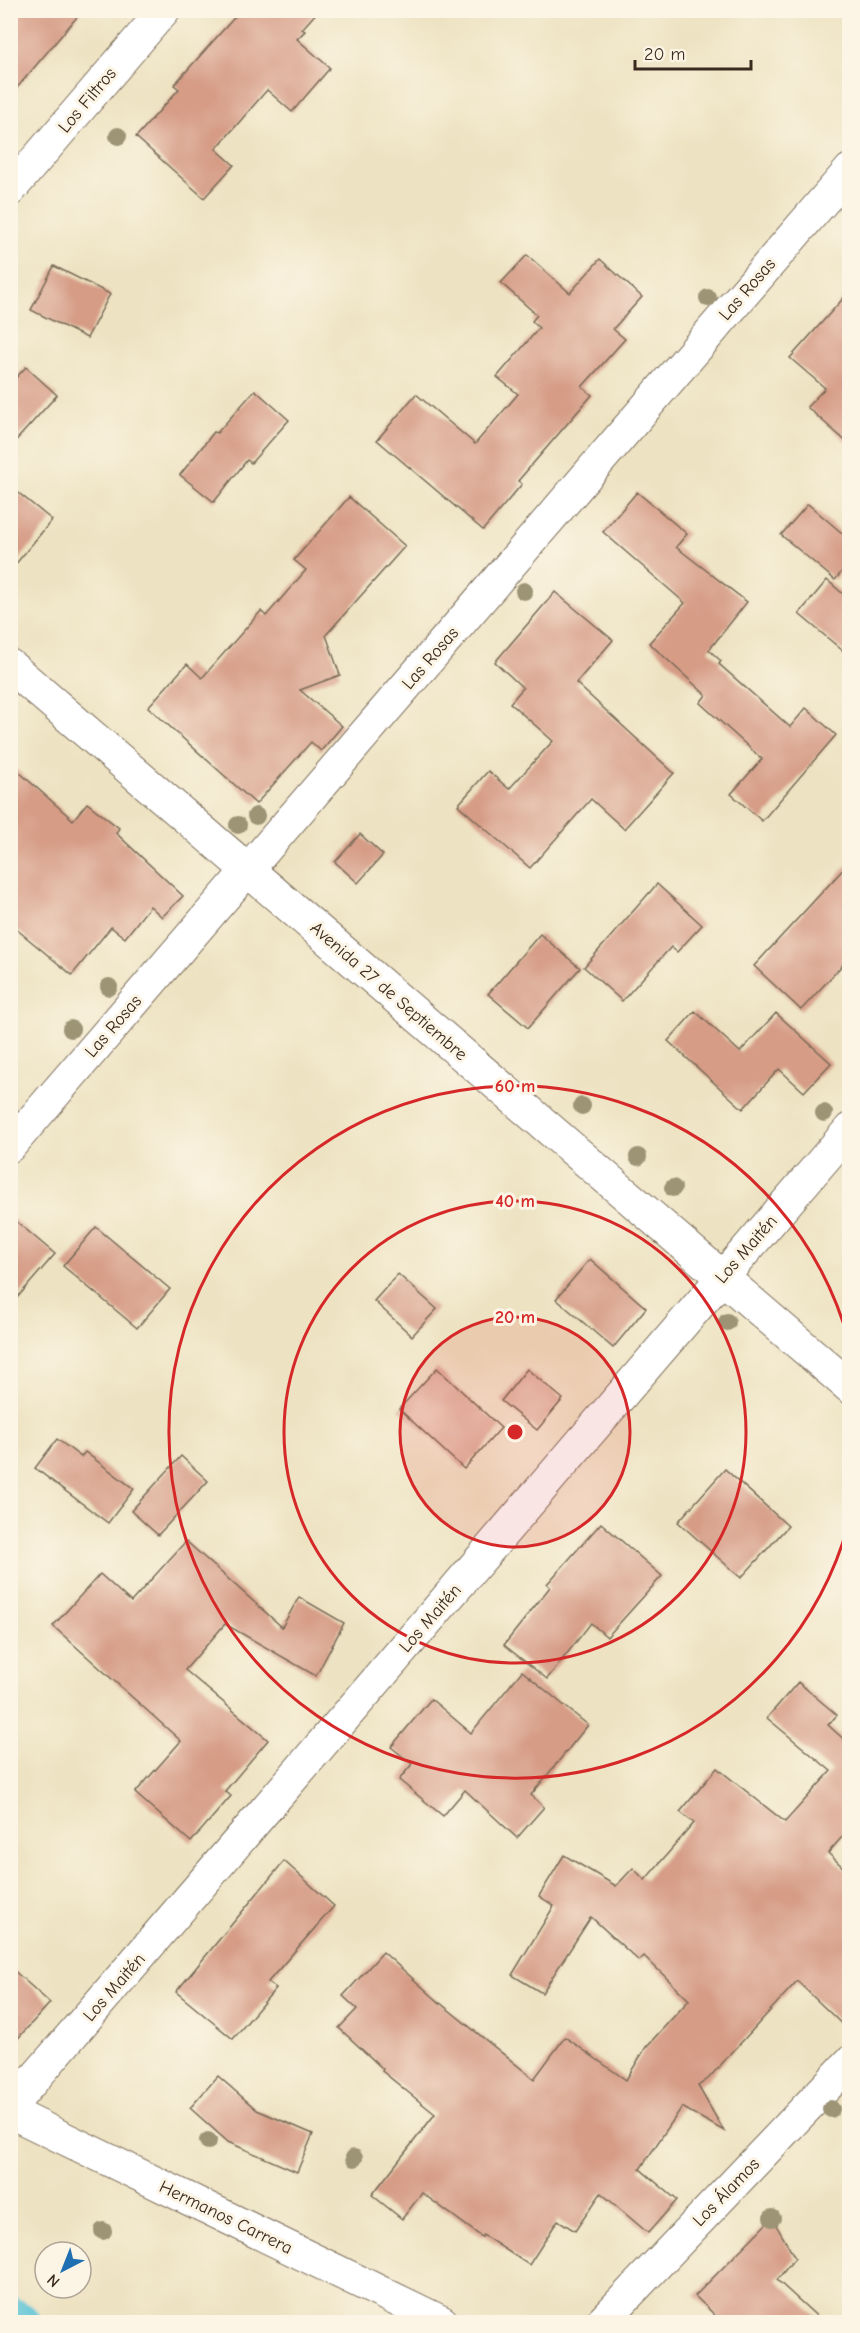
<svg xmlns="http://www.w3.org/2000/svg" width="860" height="2333" font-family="'Comic Neue',sans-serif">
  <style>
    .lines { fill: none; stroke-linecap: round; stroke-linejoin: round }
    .canal { stroke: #5ac3d6; stroke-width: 40 }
    .building { fill: #d69c86 }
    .street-casing { stroke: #796a57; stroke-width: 34 }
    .secondary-casing { stroke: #796a57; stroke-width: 35 }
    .street { stroke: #fff; stroke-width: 32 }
    .secondary { stroke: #fff; stroke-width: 33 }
    .tree { fill: #9c9475 }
    .ring { fill: none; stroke: #d62828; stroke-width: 3 }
    .labels { text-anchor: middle; stroke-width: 6; stroke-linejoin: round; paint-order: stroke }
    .street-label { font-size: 18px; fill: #3b2a1e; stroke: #fcf5e5 }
    .centre { fill: #d62828; stroke: #fcf5e5; stroke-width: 3 }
    .ring-label { font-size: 18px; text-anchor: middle; font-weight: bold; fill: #d62828; stroke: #fcf5e5; stroke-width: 6; stroke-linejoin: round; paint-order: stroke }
  </style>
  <rect width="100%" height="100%" fill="#fcf5e5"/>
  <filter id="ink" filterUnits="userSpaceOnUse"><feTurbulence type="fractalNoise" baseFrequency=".0167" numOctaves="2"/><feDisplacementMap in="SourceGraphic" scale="12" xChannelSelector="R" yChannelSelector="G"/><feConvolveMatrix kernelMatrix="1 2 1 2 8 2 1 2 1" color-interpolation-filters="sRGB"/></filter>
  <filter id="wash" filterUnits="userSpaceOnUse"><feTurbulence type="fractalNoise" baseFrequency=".008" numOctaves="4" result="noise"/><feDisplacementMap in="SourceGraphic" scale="24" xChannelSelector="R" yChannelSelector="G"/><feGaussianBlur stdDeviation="1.35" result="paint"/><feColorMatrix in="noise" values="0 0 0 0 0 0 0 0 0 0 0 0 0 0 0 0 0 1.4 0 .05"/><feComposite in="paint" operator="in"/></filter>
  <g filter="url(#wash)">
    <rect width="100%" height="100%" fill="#ede2c1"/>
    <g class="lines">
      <path class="canal" d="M10,2317l10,5"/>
    </g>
    <g id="blocks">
      <g class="building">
        <path d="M10,10h73l-73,86z"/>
        <path d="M241,10h78l-17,19 3,2 -8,8 33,29 -38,44 -25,-22 -51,59 18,16 -30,33 -68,-61 43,-48 -5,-4z"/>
        <path d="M527,255l43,38 30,-34 42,38 -29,32 12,10 -43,48 10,8 -74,86 4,3 -39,46 -106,-90 39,-46 59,50 43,-50 -21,-17 42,-49 -7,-7 5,-6 -36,-32z"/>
        <path d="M54,266l56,28 -23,44 -56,-28z"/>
        <path d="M849,292v152l-42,-37 18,-19 -35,-30z"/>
        <path d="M26,367l31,28 -47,52v-63z"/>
        <path d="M255,390l34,30 -38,43 -4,-3 -33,42 -34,-27 34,-43 3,1z"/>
        <path d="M10,486l42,34 -42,51z"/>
        <path d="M637,492l50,42 -11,13 71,55 -38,48 12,11 -2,3 71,63 16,-19 30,27 -74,86 -31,-27 31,-35 -62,-56 6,-8 -57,-52 36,-40 -82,-71z"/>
        <path d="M349,497l56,49 -79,89 14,40 -40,15 42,36 -21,25 -10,-9 -55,62 -108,-97 39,-43 15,14 59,-67 5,5 40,-46 -12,-10z"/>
        <path d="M808,504l41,35v24l-14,17 -54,-45z"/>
        <path d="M827,580l22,19v57l-50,-42z"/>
        <path d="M555,592l58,48 -37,43 98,90 -50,56 -33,-30 -61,69 -72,-63 30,-34 21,18 44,-48 -43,-38 13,-15 -28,-26z"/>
        <path d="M10,764l63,56 14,-17 32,25 -3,5 67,63 -21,21 -12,-11 -25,32 -14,-11 -39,48 -62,-51z"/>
        <path d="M360,834l23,21 -25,28 -23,-21z"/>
        <path d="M849,863v95l-48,52 -47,-44z"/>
        <path d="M657,884l45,41 -25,27 -6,-5 -49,54 -38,-34z"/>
        <path d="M540,934l40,34 -52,60 -40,-34z"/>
        <path d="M695,1011l45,41 36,-39 55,50 -27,29 -25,-23 -36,40 -75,-68z"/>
        <path d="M10,1216l45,38 -45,52z"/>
        <path d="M96,1227l74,62 -33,39 -74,-62z"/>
        <path d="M590,1259l56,49 -33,40 -57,-49z"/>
        <path d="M398,1274l39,35 -25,27 -38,-35z"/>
        <path d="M437,1368l64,60 -37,41 -65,-60z"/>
        <path d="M527,1369l36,30 -26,31 -36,-29z"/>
        <path d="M57,1439l24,18 4,-5 49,37 -26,34 -73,-55z"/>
        <path d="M181,1456l27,25 -50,54 -27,-24z"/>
        <path d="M725,1469l63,57 -47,52 -63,-56z"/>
        <path d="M601,1523l61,53 -55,61 -16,-14 -44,56 -43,-34 46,-58 -3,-3z"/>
        <path d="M186,1541l96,86 17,-30 45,26 -28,53 -91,-52 -40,46 83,70 -43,51 6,5 -40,46 -56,-49 46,-52 -128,-115 47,-52 31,28z"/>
        <path d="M522,1671l66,54 -57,70 13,12 -27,31 -52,-48 -22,26 -44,-36 13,-16 -21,-17 40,-48 40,34z"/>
        <path d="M798,1682l39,33 -9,10 21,19v85l-21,24 21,20v158l-52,-50 -89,98 -10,7 26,45 -42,-24 -42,62 37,31 -29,33 -47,-40 -26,38 -17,-11 -29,45 -46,-30 -1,2 -60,-44 -20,26 -30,-24 63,-81 -53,-43 1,-2 -44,-41 18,-19 -14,-13 40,-44 56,50 95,77 31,-42 61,43 20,-33 43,-47 -45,-44 -5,5 -48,-44 -49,76 -30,-18 42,-69 -15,-10 25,-41 52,31 17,-18 12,12 49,-57 -14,-11 37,-44 68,54 46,-51 -64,-53z"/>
        <path d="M284,1861l50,45 -66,76 8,6 -43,51 -57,-47z"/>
        <path d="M10,1967l40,36 -40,44z"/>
        <path d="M218,2076l39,34 56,24 -16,38 -69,-30 -38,-34z"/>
        <path d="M772,2218l23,40 -18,22 46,42h-101l-27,-26z"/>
      </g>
    </g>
  </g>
  <g filter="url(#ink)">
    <use href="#blocks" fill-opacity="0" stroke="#796a57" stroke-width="1.5"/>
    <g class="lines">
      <g class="street-casing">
        <g id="street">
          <path d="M10,190l154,-180"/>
          <path d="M10,1146l840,-976"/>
          <path d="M10,2107l840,-978"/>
          <path d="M10,2112l432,210"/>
          <path d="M602,2322l248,-260"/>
        </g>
      </g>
      <g class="secondary-casing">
        <path id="secondary" d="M10,666l840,721"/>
      </g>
      <use href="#street" class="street"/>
      <use href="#secondary" class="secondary"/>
    </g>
    <g class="tree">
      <circle cx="118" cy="136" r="9"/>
      <circle cx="708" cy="298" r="9"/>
      <circle cx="524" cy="591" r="9"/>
      <circle cx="256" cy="816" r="9"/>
      <circle cx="238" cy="825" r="9"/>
      <circle cx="109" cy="987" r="9"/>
      <circle cx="71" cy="1029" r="9"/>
      <circle cx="582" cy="1106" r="9"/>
      <circle cx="824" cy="1113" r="9"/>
      <circle cx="638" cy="1157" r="9"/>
      <circle cx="673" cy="1188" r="9"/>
      <circle cx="727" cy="1322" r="9"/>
      <circle cx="831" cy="2109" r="9"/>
      <circle cx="208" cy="2141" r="9"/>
      <circle cx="354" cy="2158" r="9"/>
      <circle cx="772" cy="2218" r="9"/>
      <circle cx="103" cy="2231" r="9"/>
    </g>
  </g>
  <circle cx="515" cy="1432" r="115" fill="#d62828" fill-opacity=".12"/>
  <g class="ring">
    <circle cx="515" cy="1432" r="115"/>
    <circle cx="515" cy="1432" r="231"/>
    <path d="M849 1522A346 346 0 1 1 849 1342"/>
  </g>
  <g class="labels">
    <g class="street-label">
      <text transform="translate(87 100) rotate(-50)" y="6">Los Filtros</text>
      <text transform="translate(747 289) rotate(-49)" y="6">Las Rosas</text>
      <text transform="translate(430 658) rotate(-49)" y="6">Las Rosas</text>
      <text transform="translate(389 991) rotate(41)" y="6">Avenida 27 de Septiembre</text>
      <text transform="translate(113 1026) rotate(-49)" y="6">Las Rosas</text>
      <text transform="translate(746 1249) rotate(-49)" y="6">Los Maitén</text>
      <text transform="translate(430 1618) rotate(-49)" y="6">Los Maitén</text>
      <text transform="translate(114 1987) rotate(-49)" y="6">Los Maitén</text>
      <text transform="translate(726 2192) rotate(-46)" y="6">Los Álamos</text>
      <text transform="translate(226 2217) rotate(26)" y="6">Hermanos Carrera</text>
    </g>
  </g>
  <circle cx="515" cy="1432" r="9" class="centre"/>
  <g class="ring-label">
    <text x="515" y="1092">60 m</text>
    <text x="515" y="1207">40 m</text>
    <text x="515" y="1323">20 m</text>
  </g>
  <rect width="860" height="2333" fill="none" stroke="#fcf5e5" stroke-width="36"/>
  <g transform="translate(63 2270) rotate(222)"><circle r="28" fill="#fcf5e5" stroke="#afa495" stroke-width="1.5"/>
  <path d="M0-4.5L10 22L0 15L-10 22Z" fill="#1f6fb2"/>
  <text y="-9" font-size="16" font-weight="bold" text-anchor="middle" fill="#3b2a1e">N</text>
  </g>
  <path d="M635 60v9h116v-9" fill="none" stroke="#3b2a1e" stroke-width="3"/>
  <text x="644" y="60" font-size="18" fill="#3b2a1e" stroke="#fcf5e5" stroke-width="4.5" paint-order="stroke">20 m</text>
</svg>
